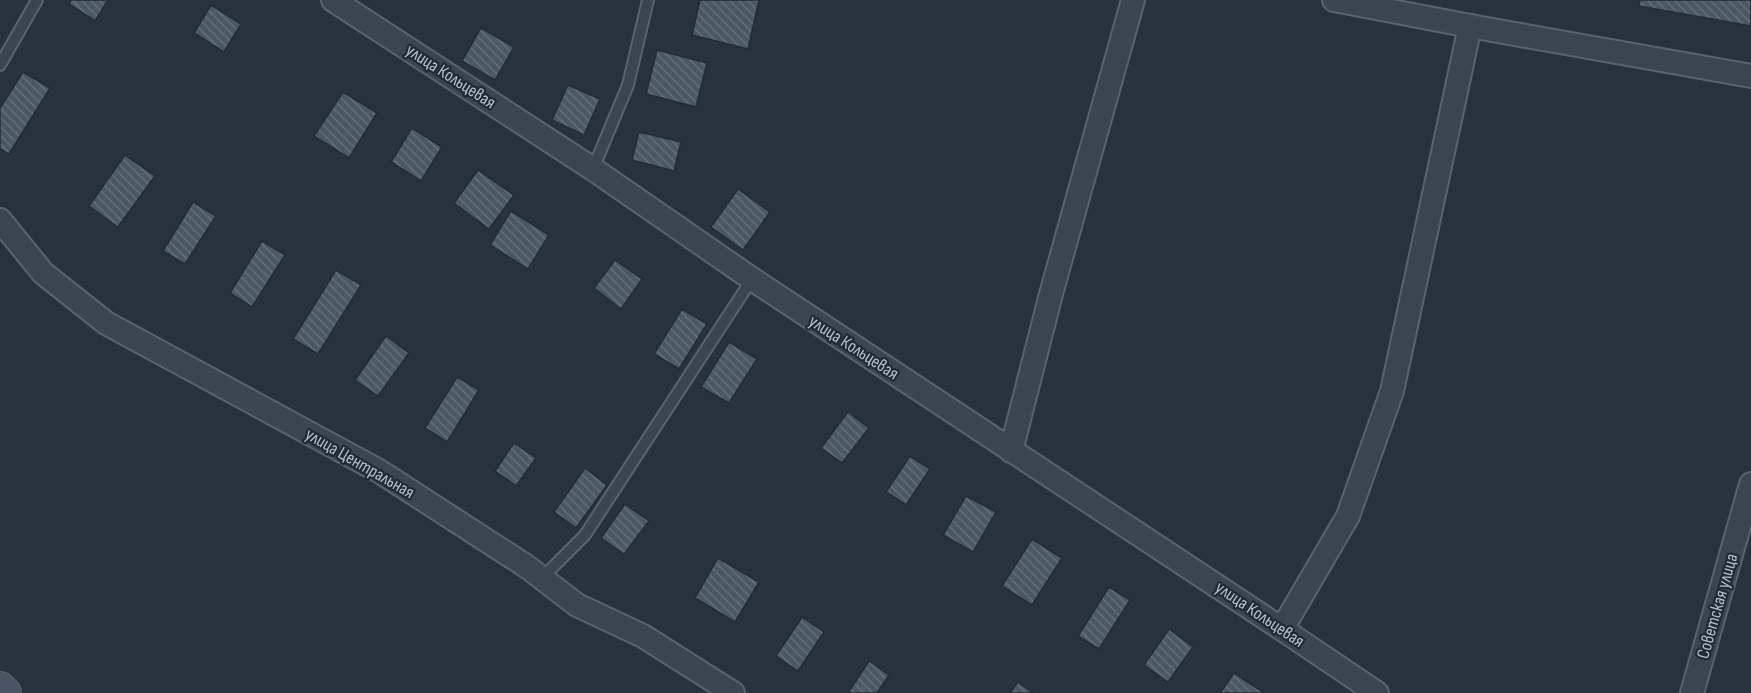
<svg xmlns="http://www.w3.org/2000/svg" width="1751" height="693" font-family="'Sofia Sans Condensed',sans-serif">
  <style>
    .building { fill: url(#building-back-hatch); stroke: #212c37; stroke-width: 1.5 }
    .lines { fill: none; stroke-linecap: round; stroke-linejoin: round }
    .service-casing { stroke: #58636d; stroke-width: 14 }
    .minor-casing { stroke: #58636d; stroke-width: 26 }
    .secondary-casing { stroke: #58636d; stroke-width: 34 }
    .service { stroke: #3a454f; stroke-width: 10 }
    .minor { stroke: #3a454f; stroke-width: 22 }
    .secondary { stroke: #485462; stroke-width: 32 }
    .labels { text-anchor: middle; stroke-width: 4.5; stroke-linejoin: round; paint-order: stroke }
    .street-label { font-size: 18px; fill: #b7c0ca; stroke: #1f2a35 }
  </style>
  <defs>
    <pattern id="building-back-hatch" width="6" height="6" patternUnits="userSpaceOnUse" patternTransform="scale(1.5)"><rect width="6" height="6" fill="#4a5965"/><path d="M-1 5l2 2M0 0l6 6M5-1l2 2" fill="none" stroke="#626f7a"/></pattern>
  </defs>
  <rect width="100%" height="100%" fill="#26333f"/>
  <g class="building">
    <path d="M71,0h37l-13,21 -26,-17z"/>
    <path d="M700,0h59l-11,49 -56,-14z"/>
    <path d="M1640,0h111v26l-112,-20z"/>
    <path d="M211,5l30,19 -17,28 -30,-19z"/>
    <path d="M481,28l33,19 -19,33 -33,-19z"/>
    <path d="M657,50l50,13 -11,44 -50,-13z"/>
    <path d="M23,72l27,16 -41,66 -9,-5v-41z"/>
    <path d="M568,85l32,14 -16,36 -32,-15z"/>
    <path d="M343,92l34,21 -28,45 -35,-22z"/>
    <path d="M412,128l30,19 -21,34 -30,-19z"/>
    <path d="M639,132l42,10 -7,29 -42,-11z"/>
    <path d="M125,155l30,21 -37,51 -29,-21z"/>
    <path d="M478,170l36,25 -25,34 -35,-26z"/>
    <path d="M738,189l32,23 -27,38 -32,-23z"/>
    <path d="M193,202l23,14 -31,48 -22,-13z"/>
    <path d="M511,211l38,24 -21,34 -38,-24z"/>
    <path d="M262,241l23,14 -33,52 -22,-14z"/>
    <path d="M615,260l27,19 -21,30 -27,-21z"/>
    <path d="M336,270l25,15 -43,69 -25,-15z"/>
    <path d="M682,309l25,15 -28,45 -25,-15z"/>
    <path d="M386,336l23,17 -31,43 -23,-16z"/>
    <path d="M729,342l28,17 -28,44 -28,-16z"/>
    <path d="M457,377l22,13 -32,52 -22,-14z"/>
    <path d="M848,412l21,16 -27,35 -21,-15z"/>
    <path d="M514,443l22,15 -20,28 -21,-15z"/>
    <path d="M910,456l20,13 -24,36 -20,-13z"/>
    <path d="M585,468l22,17 -31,43 -22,-16z"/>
    <path d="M966,496l30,16 -23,40 -30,-17z"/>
    <path d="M625,504l24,17 -25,33 -23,-16z"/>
    <path d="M1032,539l30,19 -30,47 -30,-19z"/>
    <path d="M718,558l41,24 -24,40 -40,-24z"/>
    <path d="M1109,587l21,13 -31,49 -21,-13z"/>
    <path d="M802,617l22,15 -26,39 -22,-15z"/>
    <path d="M1169,629l24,18 -25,35 -24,-17z"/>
    <path d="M869,661l20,14 -12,18h-29z"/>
    <path d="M1234,673l29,19v1h-43z"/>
    <path d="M1018,682l15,11h-23z"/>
  </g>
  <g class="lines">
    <g class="service-casing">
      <g id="service">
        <path d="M0,65l37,-65"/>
        <path d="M593,169l35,-84 20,-85"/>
        <path d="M542,578l43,-43 167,-256"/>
      </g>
    </g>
    <g class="minor-casing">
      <g id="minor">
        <path d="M333,0l260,169 159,110 530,350 95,64"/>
        <path d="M1334,0l136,26 281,50"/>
        <path d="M0,220l43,53 63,50 273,148 147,95 51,39 66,31 90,57"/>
        <path d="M1011,451l40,-157 82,-294"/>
        <path d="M1282,629l66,-113 44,-125 78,-365"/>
        <path d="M1692,693l59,-209"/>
      </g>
    </g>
    <g class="secondary-casing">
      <path id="secondary" d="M0,688l5,5"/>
    </g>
    <use href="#service" class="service"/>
    <use href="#minor" class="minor"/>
    <use href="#secondary" class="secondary"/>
  </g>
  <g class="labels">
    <g class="street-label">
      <text transform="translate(451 76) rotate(33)" y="6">улица Кольцевая</text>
      <text transform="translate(854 347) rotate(33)" y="6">улица Кольцевая</text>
      <text transform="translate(360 463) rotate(30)" y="6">улица Центральная</text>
      <text transform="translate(1717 606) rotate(-74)" y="6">Советская улица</text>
      <text transform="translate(1260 614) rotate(34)" y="6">улица Кольцевая</text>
    </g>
  </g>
</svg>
